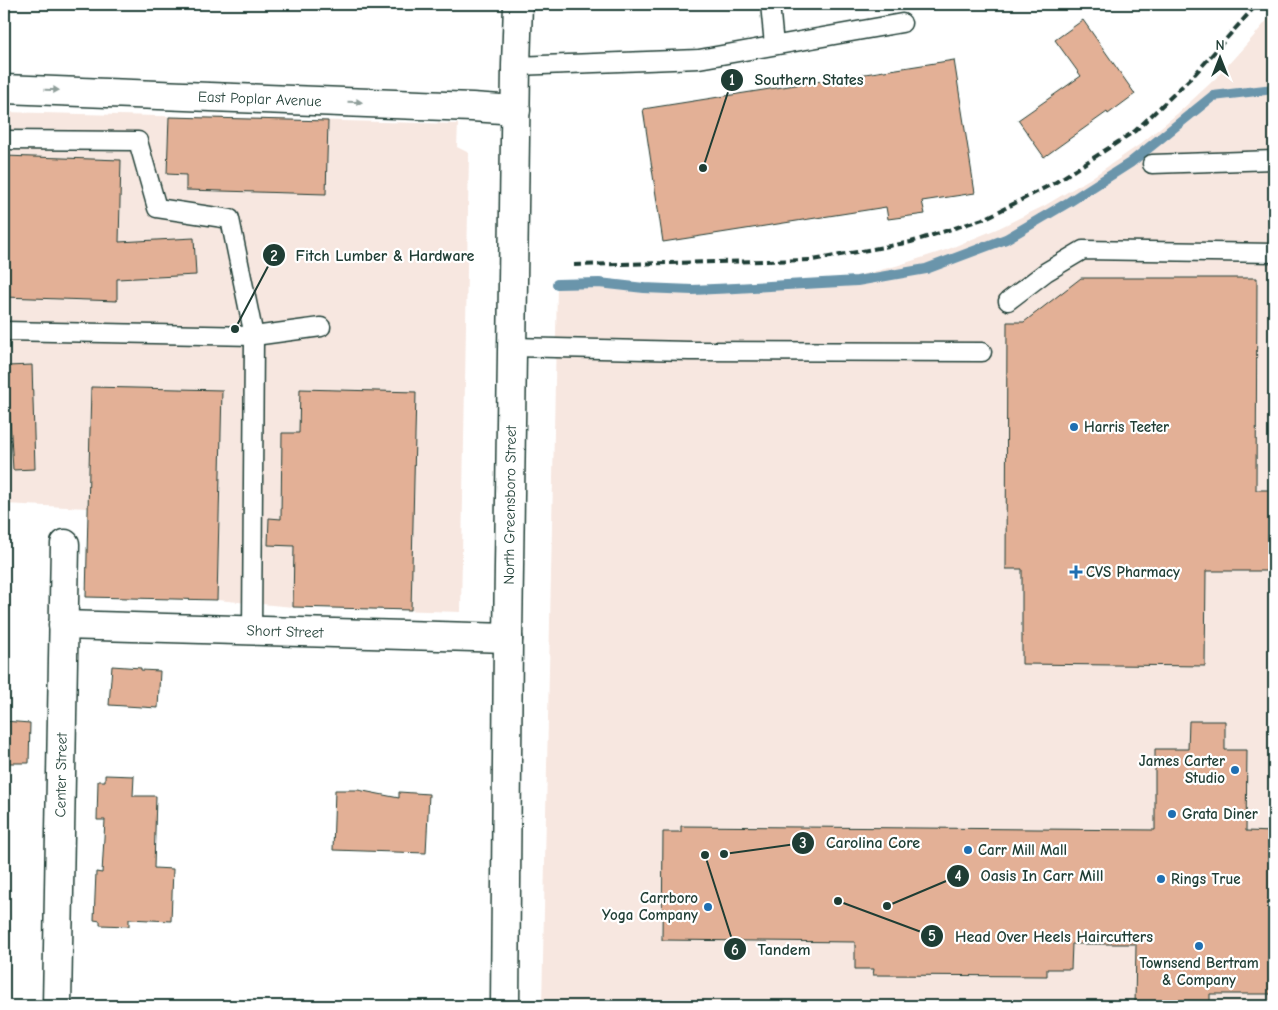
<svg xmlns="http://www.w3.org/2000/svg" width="1278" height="1010" font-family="'Comic Neue',sans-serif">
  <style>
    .built { fill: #f7e7e0 }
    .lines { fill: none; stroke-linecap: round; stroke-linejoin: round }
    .stream { stroke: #6b95ab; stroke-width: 10 }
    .building { fill: #e3b096; stroke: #1f3d34 }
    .service-casing { stroke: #1f3d34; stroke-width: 21 }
    .minor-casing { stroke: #1f3d34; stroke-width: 31 }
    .secondary-casing { stroke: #1f3d34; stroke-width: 31 }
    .service { stroke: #fff; stroke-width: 18 }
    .minor { stroke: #fff; stroke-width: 28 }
    .secondary { stroke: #fff; stroke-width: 28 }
    .rail { stroke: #1f3d34; stroke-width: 4; stroke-dasharray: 8 4; stroke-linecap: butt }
    .oneway { fill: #8f9e9a }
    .poi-dot { fill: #1f6fb2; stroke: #fff; stroke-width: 2 }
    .labels { text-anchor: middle; stroke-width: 4.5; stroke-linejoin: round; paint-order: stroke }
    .street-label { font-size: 15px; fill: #1f3d34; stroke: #fff }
    .poi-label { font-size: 15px; font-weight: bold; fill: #1f3d34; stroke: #fff; text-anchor: start }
    .leader { fill: none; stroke: #1f3d34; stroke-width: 2 }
    .callout-dot { fill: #1f3d34; stroke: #fff; stroke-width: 2 }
    .mark-label { font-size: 15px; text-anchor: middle; font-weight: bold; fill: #fff }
    .callout-label { font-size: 16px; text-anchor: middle; font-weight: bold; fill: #1f3d34; stroke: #fff; stroke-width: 4.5; stroke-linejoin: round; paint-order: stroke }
  </style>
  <rect width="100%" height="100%" fill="#fff"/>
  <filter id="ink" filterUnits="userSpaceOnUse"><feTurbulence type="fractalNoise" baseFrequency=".02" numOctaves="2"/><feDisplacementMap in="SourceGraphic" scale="10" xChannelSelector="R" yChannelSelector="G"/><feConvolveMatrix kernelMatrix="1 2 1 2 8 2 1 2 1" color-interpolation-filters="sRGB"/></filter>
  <g filter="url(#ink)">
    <g class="built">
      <path d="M1274,12v994h-732l15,-719 28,-1 52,6 58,2 52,-2 44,-4 54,-9 51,-13 50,-16 53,-22 45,-22 47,-28 48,-33 38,-31 39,-36 37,-41z"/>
      <path d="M4,112l454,12 -1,23 12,6 -8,459 -168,-5 -76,-7 -129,-92 -84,-4z"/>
    </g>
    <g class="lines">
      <path class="stream" d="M557,284l42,-1 45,5 48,2 44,-2 121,-7 69,-12 80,-30 63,-37 61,-39 83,-67 61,-7"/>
    </g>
    <g class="building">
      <path d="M1083,20l52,74 -27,20 -1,-2 -63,45 -26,-37 63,-44 -26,-36z"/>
      <path d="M954,60l21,133 -53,8 3,13 -37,5 -2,-12 -223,35 -20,-133z"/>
      <path d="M169,117l159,4 -2,73 -140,-4v-15l-19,-1z"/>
      <path d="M4,156l117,4 -2,82 75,-4 2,37 -79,4v22l-113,-4z"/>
      <path d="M1081,278h176l-1,212h18v81h-68l-1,95 -183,-2v-95h-16l1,-247h17z"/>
      <path d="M32,365l3,104 -22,1 -6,-104z"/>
      <path d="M91,387l131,3 -5,210 -131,-3z"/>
      <path d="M300,389l116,3 -5,218 -118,-3 1,-61 -26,-1 1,-27 12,1 1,-86h17z"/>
      <path d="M112,666l29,2v2l19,1 -2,37 -49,-3z"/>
      <path d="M4,721l26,2 -1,40h-25z"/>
      <path d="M1189,721h36v29h22l-1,81 28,1v162h-64v12h-75l1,-62h-64l-1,25h-24v7l-174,-1 1,-6h-19v-27l-193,-2 1,-108h18v-6l474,4v-81h33z"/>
      <path d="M105,775l29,1 -1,20h23l-2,72 19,1 -2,52 -42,-2v7l-29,-1v-4l-6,-1 2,-48 6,1 3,-53h-8l1,-39h7z"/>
      <path d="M335,790h23l41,8v-6l30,2 -3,59 -93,-3z"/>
    </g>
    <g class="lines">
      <g class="service-casing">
        <g id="service">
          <path d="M770,4l4,41"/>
          <path d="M516,66l183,-7 203,-36"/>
          <path d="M4,140l134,1 19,67 73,11 24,117 -2,295"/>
          <path d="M1152,164l122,-4"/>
          <path d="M1008,301l38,-29 37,-22 191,3"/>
          <path d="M4,331l250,5 67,-9"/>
          <path d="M512,347l177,4 293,1"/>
        </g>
      </g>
      <g class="minor-casing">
        <g id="minor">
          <path id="s1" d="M4,89l468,18 44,3"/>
          <path id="s2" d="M63,625l445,13"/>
          <path id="s3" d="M57,1006l8,-462"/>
        </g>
      </g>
      <g class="secondary-casing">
        <g id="secondary">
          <path id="s4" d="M505,1006l3,-368 8,-572 2,-62"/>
        </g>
      </g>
      <use href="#service" class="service"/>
      <use href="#minor" class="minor"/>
      <use href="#secondary" class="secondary"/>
      <path class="rail" d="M574,265l239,-5 98,-18 75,-24 70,-36 79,-51 60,-57 62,-70"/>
    </g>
    <defs><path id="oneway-solid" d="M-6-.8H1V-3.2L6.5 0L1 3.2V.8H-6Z" transform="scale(1.25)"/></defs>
    <g class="oneway">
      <use href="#oneway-solid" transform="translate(52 90) rotate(2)"/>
      <use href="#oneway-solid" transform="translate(355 102) rotate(2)"/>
    </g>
  </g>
  <g class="poi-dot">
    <circle cx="1074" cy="427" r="5"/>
    <path d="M1073.5 564.5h5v5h5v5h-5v5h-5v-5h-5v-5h5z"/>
    <circle cx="1235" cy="770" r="5"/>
    <circle cx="1172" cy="814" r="5"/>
    <circle cx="968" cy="850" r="5"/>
    <circle cx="1161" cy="879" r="5"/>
    <circle cx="708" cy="907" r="5"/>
    <circle cx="1199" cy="946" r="5"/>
  </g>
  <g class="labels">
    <g class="street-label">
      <text dy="5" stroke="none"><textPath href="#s1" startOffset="256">East Poplar Avenue</textPath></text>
      <text dy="5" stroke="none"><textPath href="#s4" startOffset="501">North Greensboro Street</textPath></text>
      <text dy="5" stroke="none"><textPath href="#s2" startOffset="222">Short Street</textPath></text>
      <text dy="5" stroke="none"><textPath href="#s3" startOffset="231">Center Street</textPath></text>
    </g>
    <g class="poi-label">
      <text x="1084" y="432">Harris Teeter</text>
      <text x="1086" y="577">CVS Pharmacy</text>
      <text x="1225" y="766" text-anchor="end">James Carter<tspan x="1225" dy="17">Studio</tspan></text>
      <text x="1182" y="819">Grata Diner</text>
      <text x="978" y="855">Carr Mill Mall</text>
      <text x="1171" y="884">Rings True</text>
      <text x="698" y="903" text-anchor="end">Carrboro<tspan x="698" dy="17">Yoga Company</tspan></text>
      <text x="1199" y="968" text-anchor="middle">Townsend Bertram<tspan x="1199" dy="17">&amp; Company</tspan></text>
    </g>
  </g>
  <path class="leader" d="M703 168L732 80M235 329L274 255M724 854L803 843M887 906L958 876M838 901L932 936M705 855L735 949"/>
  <g class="callout-dot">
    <circle cx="703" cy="168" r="5"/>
    <circle cx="235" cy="329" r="5"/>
    <circle cx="724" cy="854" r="5"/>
    <circle cx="887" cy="906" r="5"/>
    <circle cx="838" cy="901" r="5"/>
    <circle cx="705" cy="855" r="5"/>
    <circle cx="732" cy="80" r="12"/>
    <circle cx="274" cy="255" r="12"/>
    <circle cx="803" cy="843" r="12"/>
    <circle cx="958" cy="876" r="12"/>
    <circle cx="932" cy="936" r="12"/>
    <circle cx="735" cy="949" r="12"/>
  </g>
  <g class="mark-label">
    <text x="732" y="85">1</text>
    <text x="274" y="261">2</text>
    <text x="803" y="848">3</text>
    <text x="958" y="881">4</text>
    <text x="932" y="941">5</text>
    <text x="735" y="955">6</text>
  </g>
  <g class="callout-label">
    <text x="809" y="85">Southern States</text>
    <text x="385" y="261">Fitch Lumber &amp; Hardware</text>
    <text x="873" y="848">Carolina Core</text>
    <text x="1042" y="881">Oasis In Carr Mill</text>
    <text x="1054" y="942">Head Over Heels Haircutters</text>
    <text x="784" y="955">Tandem</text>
  </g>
  <rect width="1278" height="1010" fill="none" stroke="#fff" stroke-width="20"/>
  <rect x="10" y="10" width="1258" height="990" fill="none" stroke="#1f3d34" stroke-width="2" filter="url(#ink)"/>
  <g transform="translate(1220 58)" stroke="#ffffff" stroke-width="4" paint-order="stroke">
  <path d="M0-4L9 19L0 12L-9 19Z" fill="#1f3d34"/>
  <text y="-8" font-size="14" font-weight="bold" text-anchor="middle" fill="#1f3d34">N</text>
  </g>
</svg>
